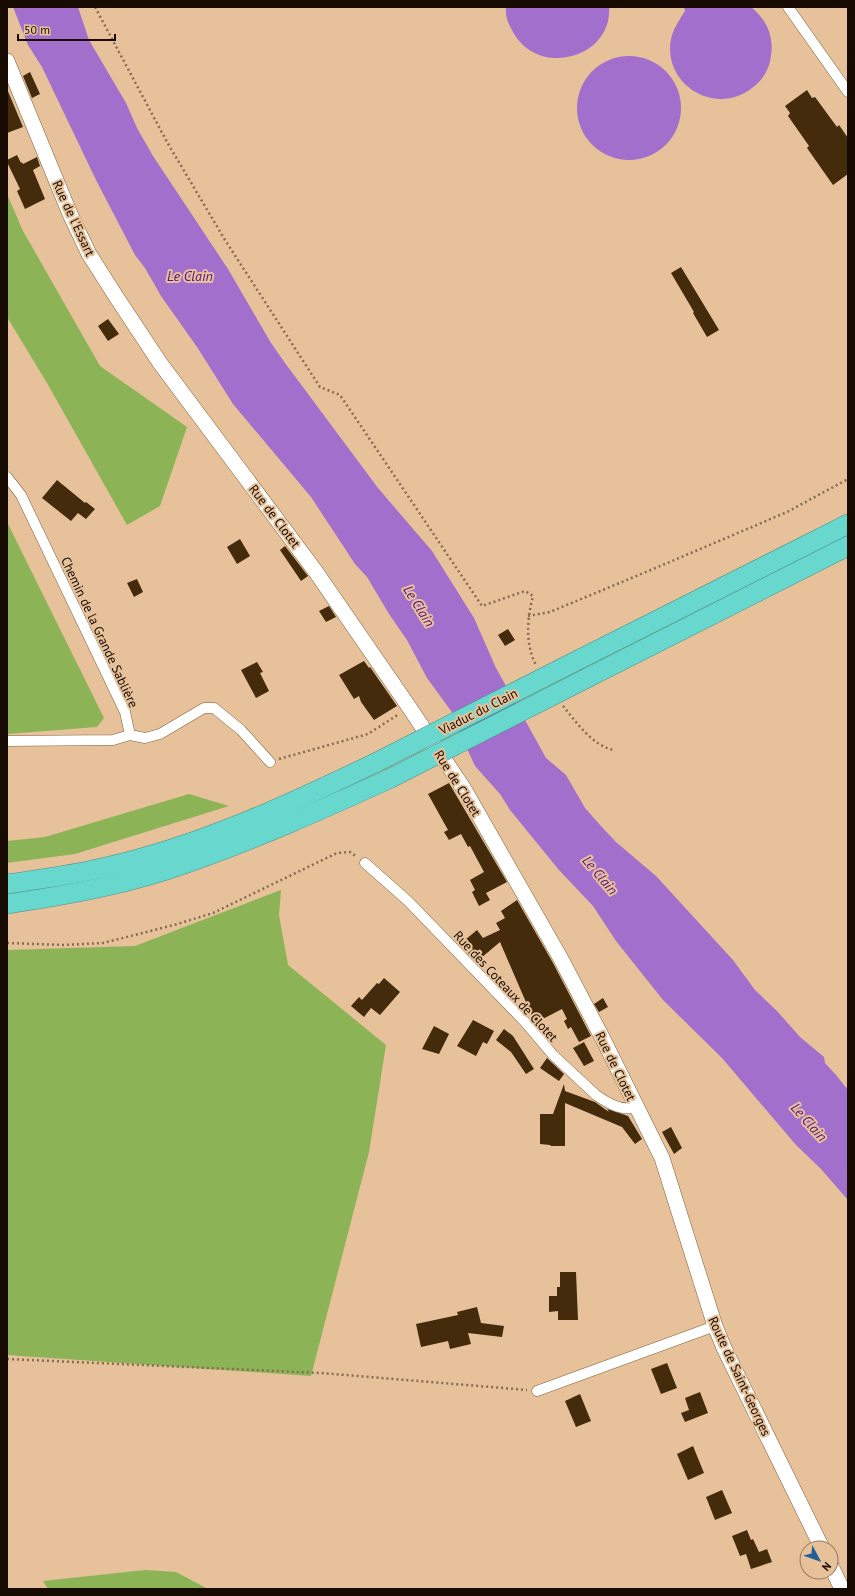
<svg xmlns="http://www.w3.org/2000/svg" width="855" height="1596" font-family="'PT Sans',sans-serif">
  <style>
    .green { fill: #8cb457 }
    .water { fill: #a36fcd }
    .building { fill: #442b0b }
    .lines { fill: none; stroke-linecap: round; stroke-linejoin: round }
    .street-casing { stroke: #82613d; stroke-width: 11 }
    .secondary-casing { stroke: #82613d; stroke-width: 16 }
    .highway-casing { stroke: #4c9087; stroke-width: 20 }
    .path { stroke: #856c53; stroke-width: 2.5; stroke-dasharray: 2 3; stroke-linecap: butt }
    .street { stroke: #fff; stroke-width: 10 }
    .secondary { stroke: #fff; stroke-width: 15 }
    .highway { stroke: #68d8cf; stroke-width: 19 }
    .highway-bridge-casing { stroke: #4c9087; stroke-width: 20; stroke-linecap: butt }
    .highway-bridge { stroke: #68d8cf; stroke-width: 19 }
    .labels { text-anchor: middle; stroke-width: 4; stroke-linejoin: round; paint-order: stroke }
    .street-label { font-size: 13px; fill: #170a01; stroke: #e6c19a }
    .water-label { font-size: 14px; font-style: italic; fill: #5a0e84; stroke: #e6c19a }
  </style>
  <rect width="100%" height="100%" fill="#e6c19a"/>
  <g class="green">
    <path d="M7,194l16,37 77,135 87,61 -27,79 -33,19 -80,-142 -40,-66z"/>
    <path d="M7,522l97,196 -7,9 -90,7z"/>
    <path d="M189,794l40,12 -154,48 -68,9v-22l38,-4z"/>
    <path d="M281,890l-2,25 9,50 98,80 -17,107 -58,224 -304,-21v-405l128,-4z"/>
    <path d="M145,1570l31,2 32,17h-160l-5,-8z"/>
  </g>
  <g class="water">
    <path d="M13,7h65l11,33 37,63 11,25 16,28 75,113 43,74 14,20 93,125 54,63 42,67 22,50 50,90 20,17 19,33 15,17 16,17 40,34 77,84 22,30 22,21 23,26 24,20 1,6 11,12 12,15v110l-28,-32 -24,-23 -74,-87 -59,-58 -47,-59 -23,-35 -34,-36 -49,-60 -10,-16 -25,-28 -16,-35 -5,-16 -27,-37 -20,-38 -18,-26 -22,-37 -12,-13 -44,-67 -78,-93 -36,-57 -36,-51 -16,-28 -10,-13 -39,-75 -54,-113 -14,-22z"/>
    <path d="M506,7h103c4,52 -73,72 -97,23 -4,-7 -7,-14 -6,-23z"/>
    <path d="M684,7h67c15,12 23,29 20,48 -1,13 -8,25 -19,33 -38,30 -93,-6 -80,-53 3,-9 8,-16 13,-24z"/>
    <circle cx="629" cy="108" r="52"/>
  </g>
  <g class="building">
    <path d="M30,72l10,22 -8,4 -9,-22z"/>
    <path d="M7,89l16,38 -16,6z"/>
    <path d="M807,90l5,8 3,-1 22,30 2,-2 9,13v36l-15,11 -26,-37 2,-2 -21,-30 2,-3 -5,-7z"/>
    <path d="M17,155l4,8 1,-1 1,2 14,-7 3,9 -7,4 12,29 -20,10 -8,-18 3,-2 -13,-27v-2z"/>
    <path d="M681,267l38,63 -12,7 -14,-24 1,-1 -23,-39z"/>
    <path d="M108,319l11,15 -11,7 -10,-15z"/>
    <path d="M57,480l28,23 1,-1 9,7 -9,10 -8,-6 -7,8 -29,-23z"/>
    <path d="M240,539l10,17 -13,8 -10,-17z"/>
    <path d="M285,546l23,30 -7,5 -21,-31z"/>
    <path d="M137,579l6,13 -9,5 -7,-14z"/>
    <path d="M329,606l7,11 -10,5 -7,-11z"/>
    <path d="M508,629l7,11 -10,6 -7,-11z"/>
    <path d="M364,661l5,7 1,-1 27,39 -23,14 -13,-18 -2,-6 -5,3 -15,-24z"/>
    <path d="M257,662l6,10 -3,1 9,18 -13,7 -15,-28z"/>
    <path d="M449,783l58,99 -21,11 4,7 -11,6 -7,-14 3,-2 -5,-10 14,-8 -14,-26 -2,1 -7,-13 -12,6 -5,-8 4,-2 -20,-36z"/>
    <path d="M517,900l36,63 38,73 -12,6 -8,-15 -3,2 -4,-8 3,-2 -5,-10 -27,14 -35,-81 -19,16 -2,-1 -4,4 -7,-8 5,-4 -8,-9 12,-10 6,8 17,-8 -4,-7 9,-5 -4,-7z"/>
    <path d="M384,978l16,14 -20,23 -9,-7 -7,9 -13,-11 8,-9 3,3 15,-17 2,1z"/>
    <path d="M603,998l5,9 -9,5 -5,-8z"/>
    <path d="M473,1020l21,11 -7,13 -4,-2 -7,14 -19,-10z"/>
    <path d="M434,1026l15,8 -10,20 -17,-5z"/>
    <path d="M504,1029l9,7 21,33 -8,5 -15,-22 -15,-12z"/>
    <path d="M584,1042l10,19 -10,5 -11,-18z"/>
    <path d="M547,1058l17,16 -5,7 -19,-13z"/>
    <path d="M564,1084l1,7 30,11 14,10 -2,-3 21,7 14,23 -7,5 -13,-17 -57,-24v43h-14l-1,-1 -10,-1v-30h13z"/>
    <path d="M671,1127l11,21 -8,6 -12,-22z"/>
    <path d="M560,1272h16l2,48h-20v-9l-9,1v-16h8v-9h3z"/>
    <path d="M477,1307l4,16 23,3 -2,11 -34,-4 3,11 -21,5 -2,-8 -27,6 -5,-23 42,-9 -1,-3z"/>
    <path d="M667,1363l10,25 -16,6 -10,-25z"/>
    <path d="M700,1392l8,21 -23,9 -4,-9 8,-3 -4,-12z"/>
    <path d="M580,1394l11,27 -15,6 -11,-26z"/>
    <path d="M693,1446l11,27 -16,7 -11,-26z"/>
    <path d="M722,1490l10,23 -17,7 -9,-23z"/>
    <path d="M747,1530l4,10 2,-1 6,13 8,-3 5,13 -21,7 -5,-15 -6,2 -8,-20z"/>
  </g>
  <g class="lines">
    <g class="street-casing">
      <g id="street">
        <path d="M788,7l60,85"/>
        <path d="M7,477l14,18 104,217 5,23 15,3 15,-4 44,-26h10l27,22 29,32"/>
        <path d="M7,741l106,-1 17,-5"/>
        <path d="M365,863l43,38 117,121 28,33 43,40c11,8 27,17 40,12"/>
        <path d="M537,1391l178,-65"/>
      </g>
    </g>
    <g class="secondary-casing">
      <g id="secondary">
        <path d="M7,61l63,153 19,40 26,41 45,68 156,209 93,135 55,82 97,170 43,82 58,117 53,168 9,22 98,200"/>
        <path d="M831,1566l11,23"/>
      </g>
    </g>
    <g class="highway-casing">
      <g id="highway">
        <path d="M580,659l268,-135"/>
        <path d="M589,677l259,-131"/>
        <path d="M7,884c33,-5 66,-9 99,-17 94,-21 184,-63 271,-105"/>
        <path d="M7,904c61,-9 122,-20 180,-41 69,-24 136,-54 202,-84"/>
      </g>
    </g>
    <g class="path">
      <path d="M95,7l72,135 58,98 95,147 20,8 142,211 43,-15 8,5c-6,23 -8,48 3,69"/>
      <path d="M528,616l22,-4 115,-48 122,-52 61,-33"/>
      <path d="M563,706c14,17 28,38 50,44"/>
      <path d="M279,759l89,-25 31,-20"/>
      <path d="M7,943l57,2 39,-2 71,-18 39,-12 124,-60 13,-1 7,5"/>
      <path d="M7,1359l314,14 206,17"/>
    </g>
    <use href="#street" class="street"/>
    <use href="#secondary" class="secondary"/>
    <use href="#highway" class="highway"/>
    <g class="highway-bridge-casing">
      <g id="highway-bridge">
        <path d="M377,762l203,-103"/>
        <path d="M389,779l200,-102"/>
      </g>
    </g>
    <use href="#highway-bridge" class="highway-bridge"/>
  </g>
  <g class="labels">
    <g class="street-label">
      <text transform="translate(74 218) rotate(65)" y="5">Rue de l'Essart</text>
      <text transform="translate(275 516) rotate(53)" y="5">Rue de Clotet</text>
      <text transform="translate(100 632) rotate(65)" y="5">Chemin de la Grande Sablière</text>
      <text transform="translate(478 711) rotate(-27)" y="5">Viaduc du Clain</text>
      <text transform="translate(458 783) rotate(58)" y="5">Rue de Clotet</text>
      <text transform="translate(506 986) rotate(47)" y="5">Rue des Coteaux de Clotet</text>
      <text transform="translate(616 1066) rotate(64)" y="5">Rue de Clotet</text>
      <text transform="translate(740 1376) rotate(65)" y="5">Route de Saint-Georges</text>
    </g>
    <g class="water-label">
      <text x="190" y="281">Le Clain</text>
      <text transform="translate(419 606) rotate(58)" y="5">Le Clain</text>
      <text transform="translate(600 875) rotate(50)" y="5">Le Clain</text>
      <text transform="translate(809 1122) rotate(48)" y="5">Le Clain</text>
    </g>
  </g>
  <rect width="855" height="1596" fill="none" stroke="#170a01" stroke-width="16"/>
  <g transform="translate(819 1560) rotate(131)"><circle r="19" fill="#e6c19a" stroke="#93785d"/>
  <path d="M0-3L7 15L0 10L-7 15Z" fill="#206096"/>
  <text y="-6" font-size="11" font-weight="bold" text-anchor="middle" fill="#170a01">N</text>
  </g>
  <path d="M18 34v6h97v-6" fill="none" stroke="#170a01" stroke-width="2"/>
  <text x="24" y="34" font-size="12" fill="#170a01" stroke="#e6c19a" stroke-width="3" paint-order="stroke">50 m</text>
</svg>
